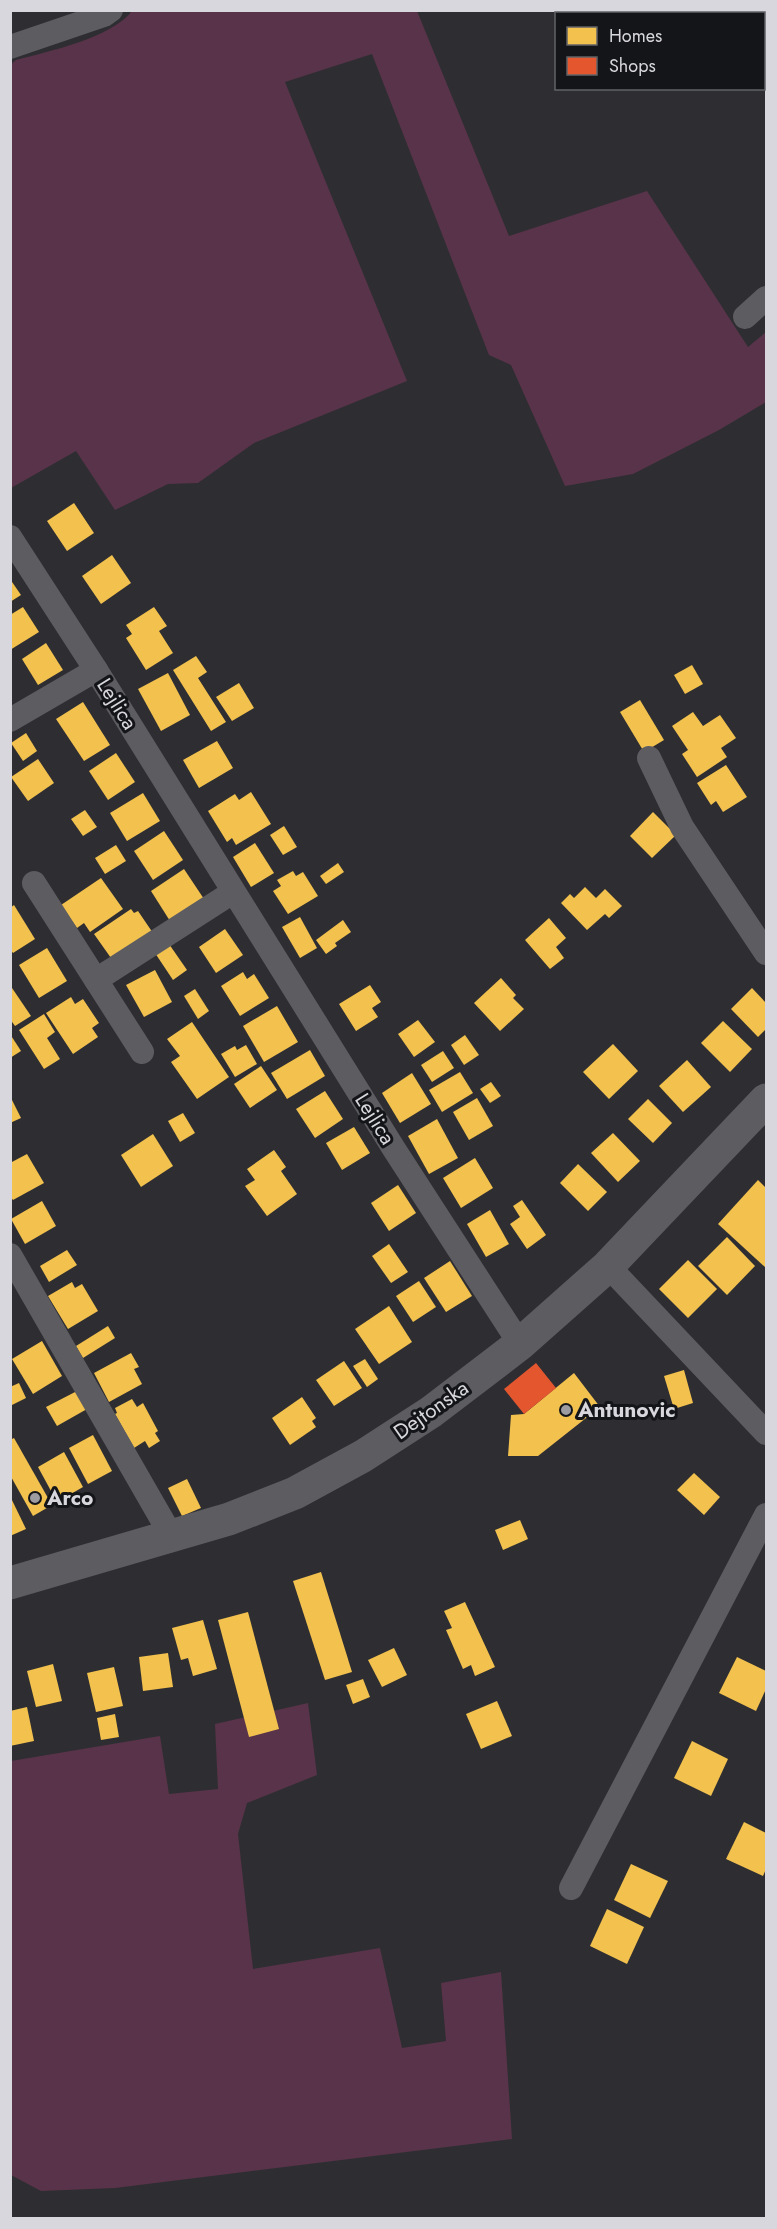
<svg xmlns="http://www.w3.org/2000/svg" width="777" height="2229" font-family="Jost,sans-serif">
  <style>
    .green { fill: #58334a }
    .homes { fill: #f2c14e }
    .shops { fill: #e4572e }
    .public { fill: #17a398 }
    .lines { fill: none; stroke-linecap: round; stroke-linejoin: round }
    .minor { stroke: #5d5d61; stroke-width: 24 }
    .secondary { stroke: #5d5d61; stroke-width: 33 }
    .poi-dot { fill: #9c9ca1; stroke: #141518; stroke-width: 2 }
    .labels { text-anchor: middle; stroke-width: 6; stroke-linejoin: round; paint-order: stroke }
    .street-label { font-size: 21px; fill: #d7d7dd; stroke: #141518 }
    .poi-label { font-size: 21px; font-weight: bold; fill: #d7d7dd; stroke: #141518; text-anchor: start }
  </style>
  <rect width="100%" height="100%" fill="#2e2e32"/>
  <g class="green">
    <path d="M132,11h285l92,225 138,-45 101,156 18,-15v70l-47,28 -86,44 -68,12 -54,-121 -22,-10 -117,-301 -87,28 122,299 -153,62 -56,40 -30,1 -53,26 -39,-59 -65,37v-424l5,-4c34,-9 95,-22 116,-49z"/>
    <path d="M308,1703l9,72 -70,28 -9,31 15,135 127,-21 22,100 44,-7 -5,-58 60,-11 11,167 -397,49 -74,3 -30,-16v-414l149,-25 9,58 49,-5 -3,-65z"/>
  </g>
  <g class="homes">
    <path d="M74,503l20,30 -27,18 -20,-30z"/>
    <path d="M112,555l19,28 -30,21 -19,-28z"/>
    <path d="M10,579l11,16 -11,7z"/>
    <path d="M23,607l16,25 -29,18v-35z"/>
    <path d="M154,607l13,19 -8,5 14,22 -27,17 -20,-32 6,-4 -6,-9z"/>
    <path d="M46,643l17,27 -25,15 -16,-26z"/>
    <path d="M196,656l11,16 -9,6 28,44 -15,9 -38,-61z"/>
    <path d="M692,665l11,19 -18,10 -11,-19z"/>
    <path d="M168,673l22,42 -29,16 -23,-42z"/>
    <path d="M239,683l15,25 -22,13 -16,-24z"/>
    <path d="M640,700l24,40 -20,12 -24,-40z"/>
    <path d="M83,702l27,43 -26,16 -28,-42z"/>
    <path d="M693,712l10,14 17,-11 16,23 -15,10 6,9 -30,20 -15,-23 6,-4 -16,-24z"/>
    <path d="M26,733l11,18 -14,10 -12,-18z"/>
    <path d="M217,741l16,27 -34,20 -16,-28z"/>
    <path d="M116,753l19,29 -27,18 -19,-29z"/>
    <path d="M38,759l16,24 -26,18 -17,-24z"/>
    <path d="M726,765l21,32 -24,15 -7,-11 -5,4 -14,-22z"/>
    <path d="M251,792l20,32 -35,21 -4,-7 -5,4 -19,-31 27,-17 4,6z"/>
    <path d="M143,793l17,28 -33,20 -17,-28z"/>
    <path d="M85,810l12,17 -14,9 -12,-17z"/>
    <path d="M653,812l23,23 -24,23 -22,-22z"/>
    <path d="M284,826l13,21 -14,8 -13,-20z"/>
    <path d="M164,831l19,29 -30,20 -19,-29z"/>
    <path d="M255,843l19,30 -23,14 -18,-30z"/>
    <path d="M116,845l10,16 -21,13 -10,-16z"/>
    <path d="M338,863l6,9 -18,12 -6,-8z"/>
    <path d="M184,869l20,30 -34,22 -19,-30z"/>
    <path d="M293,871l3,5 7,-4 15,24 -30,18 -15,-23 8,-5 -4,-6z"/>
    <path d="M101,878l22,31 -33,23 -6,-9 -7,5 -16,-23z"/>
    <path d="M585,887l11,11 9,-9 17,17 -13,12 -4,-4 -18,16 -26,-27 9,-9 4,4z"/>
    <path d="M14,905l21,34 -22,14 -3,-4v-41z"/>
    <path d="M131,909l3,4 4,-2 17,25 -44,22 -17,-24z"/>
    <path d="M300,917l17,31 -17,10 -18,-31z"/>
    <path d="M549,918l17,20 -10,9 8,11 -14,11 -25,-29z"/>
    <path d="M343,920l8,12 -16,11 2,3 -11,8 -10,-14z"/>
    <path d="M225,929l18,26 -27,18 -17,-26z"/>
    <path d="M169,944l18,26 -14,10 -18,-27z"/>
    <path d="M47,948l20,33 -28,17 -20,-33z"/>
    <path d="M155,970l17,32 -28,15 -18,-32z"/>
    <path d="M243,972l4,7 7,-5 15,24 -29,18 -19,-30z"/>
    <path d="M501,978l15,17 -3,3 11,11 -24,22 -26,-28z"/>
    <path d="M10,985l21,31 -16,10 -5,-7z"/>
    <path d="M370,985l11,17 -9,6 6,9 -22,14 -17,-27z"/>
    <path d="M752,988l14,15v26l-8,8 -27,-28z"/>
    <path d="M195,989l14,22 -11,8 -14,-23z"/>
    <path d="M71,997l4,7 8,-5 16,24 -7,5 6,9 -25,17 -27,-41z"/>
    <path d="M277,1006l21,36 -34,20 -21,-36z"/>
    <path d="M44,1014l11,18 -8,6 13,21 -16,10 -25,-39z"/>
    <path d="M418,1020l17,22 -21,15 -16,-23z"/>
    <path d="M723,1021l29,28 -22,23 -29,-29z"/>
    <path d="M192,1022l37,55 -32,22 -26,-37 9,-6 -13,-17z"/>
    <path d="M10,1034l11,17 -11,7z"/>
    <path d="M465,1035l14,20 -15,10 -13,-20z"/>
    <path d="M613,1044l25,27 -29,28 -26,-27z"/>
    <path d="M246,1045l11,19 -22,13 -14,-23 14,-8 2,4z"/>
    <path d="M310,1050l15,26 -38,23 -16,-26z"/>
    <path d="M443,1051l11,17 -22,14 -11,-17z"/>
    <path d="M687,1060l24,27 -28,25 -24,-26z"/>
    <path d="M261,1066l16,24 -27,18 -16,-24z"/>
    <path d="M460,1072l13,21 -31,19 -13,-22z"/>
    <path d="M412,1073l19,31 -31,19 -18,-30z"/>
    <path d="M491,1082l10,14 -11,7 -10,-14z"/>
    <path d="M325,1091l18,28 -28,19 -19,-29z"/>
    <path d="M10,1096l11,22 -11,5z"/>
    <path d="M477,1098l16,28 -24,14 -16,-28z"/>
    <path d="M648,1099l24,24 -19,20 -25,-24z"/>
    <path d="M183,1113l12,20 -15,9 -12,-21z"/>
    <path d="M437,1119l21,39 -29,16 -21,-38z"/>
    <path d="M354,1127l16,26 -28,17 -16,-27z"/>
    <path d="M613,1133l27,28 -22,21 -27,-29z"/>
    <path d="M153,1134l20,32 -32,21 -20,-32z"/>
    <path d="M274,1150l12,17 -5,4 16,23 -30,22 -22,-30 10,-6 -8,-11z"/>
    <path d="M27,1154l17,29 -31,17 -3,-4v-33z"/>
    <path d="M475,1158l18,30 -32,20 -18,-30z"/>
    <path d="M578,1164l29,28 -19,19 -28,-28z"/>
    <path d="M758,1180l8,8v80l-48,-44z"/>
    <path d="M398,1185l18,28 -27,18 -18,-28z"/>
    <path d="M522,1200l24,35 -19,14 -17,-25 10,-7 -7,-11z"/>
    <path d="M42,1201l14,25 -31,18 -14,-25z"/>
    <path d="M490,1210l19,34 -23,13 -19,-33z"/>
    <path d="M727,1237l28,29 -28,29 -29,-29z"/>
    <path d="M389,1244l19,28 -17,11 -19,-27z"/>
    <path d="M67,1250l10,15 -28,17 -9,-16z"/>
    <path d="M688,1260l29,29 -29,29 -29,-29z"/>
    <path d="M450,1261l22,35 -26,16 -22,-34z"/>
    <path d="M419,1281l17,26 -23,15 -17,-26z"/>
    <path d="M72,1282l3,6 7,-4 16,27 -30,18 -20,-33z"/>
    <path d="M389,1306l23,36 -33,22 -24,-35z"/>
    <path d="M108,1326l7,12 -32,20 -7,-12z"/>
    <path d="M42,1341l20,35 -29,18 -21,-35z"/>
    <path d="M131,1353l8,14 -5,2 8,15 -33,18 -15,-29z"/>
    <path d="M365,1359l13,20 -11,8 -14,-21z"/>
    <path d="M344,1361l18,27 -28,18 -18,-26z"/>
    <path d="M684,1370l9,33 -19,6 -10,-33z"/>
    <path d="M574,1373l26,34 -62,49h-30l3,-41 13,-1z"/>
    <path d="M19,1383l7,15 -16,8v-19z"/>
    <path d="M77,1391l10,18 -30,17 -11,-19z"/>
    <path d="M302,1397l14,21 -4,3 4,6 -26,18 -18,-27z"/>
    <path d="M132,1399l5,8 6,-4 15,28 -3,2 5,8 -11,7 -4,-7 -11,7 -19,-34 2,-1 -2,-5z"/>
    <path d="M93,1435l19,36 -24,13 -19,-36z"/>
    <path d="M14,1438l38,67 -19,11 -23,-41v-35z"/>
    <path d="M64,1452l19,35 -26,15 -19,-35z"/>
    <path d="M694,1473l26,24 -16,18 -27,-25z"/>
    <path d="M187,1479l14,29 -19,8 -14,-28z"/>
    <path d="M10,1496l16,33 -16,7z"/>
    <path d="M520,1520l8,19 -25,11 -8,-20z"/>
    <path d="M321,1572l31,100 -27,8 -32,-99z"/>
    <path d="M465,1602l30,65 -20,9 -4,-11 -8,4 -17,-39 6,-2 -8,-17z"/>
    <path d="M248,1612l31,117 -30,8 -31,-117z"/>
    <path d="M203,1620l14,49 -24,7 -5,-18 -7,2 -9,-32z"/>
    <path d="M394,1648l13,27 -25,12 -14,-27z"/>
    <path d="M168,1653l5,34 -30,4 -4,-34z"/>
    <path d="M737,1657l29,14v18l-10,22 -37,-18z"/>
    <path d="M53,1664l9,37 -26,6 -9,-36z"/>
    <path d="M114,1667l9,39 -27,6 -9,-39z"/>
    <path d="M363,1679l7,18 -17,7 -7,-19z"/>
    <path d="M497,1701l15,35 -31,13 -15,-35z"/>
    <path d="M27,1707l7,34 -24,5v-35z"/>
    <path d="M115,1714l4,23 -18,3 -4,-22z"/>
    <path d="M692,1741l36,18 -17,37 -37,-18z"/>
    <path d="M744,1822l22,11v36l-3,7 -37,-17z"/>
    <path d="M631,1864l37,17 -18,37 -36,-18z"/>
    <path d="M607,1909l37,18 -17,37 -37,-18z"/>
  </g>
  <path class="shops" d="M536,1363l20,25 -32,26 -20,-25z"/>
  <path class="public" d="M742,10h24v80h-2v-76h-22z"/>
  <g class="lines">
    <g class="minor">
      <path d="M10,47l94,-32 7,-5"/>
      <path d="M745,317l21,-19"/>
      <path d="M10,537l86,133"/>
      <path d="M10,720l86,-50 298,479 126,195"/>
      <path d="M649,758l33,69 84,126"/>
      <path d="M34,883l108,169"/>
      <path d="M96,980l137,-88"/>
      <path d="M10,1255l162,282"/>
      <path d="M608,1266l158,167"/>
      <path d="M571,1888l195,-373"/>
    </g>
    <path class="secondary" d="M10,1583l219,-64 66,-26 68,-37 68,-44 89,-68 88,-78 158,-166"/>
  </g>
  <g class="poi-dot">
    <circle cx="566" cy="1410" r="6"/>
    <circle cx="35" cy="1498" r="6"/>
  </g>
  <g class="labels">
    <g class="street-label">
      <text transform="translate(117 704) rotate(58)" y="7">Lejlica</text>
      <text transform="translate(375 1119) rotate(58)" y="7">Lejlica</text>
      <text transform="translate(431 1410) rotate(-35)" y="7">Dejtonska</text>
    </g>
    <g class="poi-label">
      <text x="578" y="1417">Antunovic</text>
      <text x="47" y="1505">Arco</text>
    </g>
  </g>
  <rect width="777" height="2229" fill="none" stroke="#d7d7dd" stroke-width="24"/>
  <rect x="555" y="12" width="210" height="78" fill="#141518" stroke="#626367" stroke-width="1.5"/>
  <rect x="567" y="27" width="30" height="18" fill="#f2c14e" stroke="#626367" stroke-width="1.5"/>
  <text x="609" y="42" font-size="18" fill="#d7d7dd">Homes</text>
  <rect x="567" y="57" width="30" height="18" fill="#e4572e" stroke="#626367" stroke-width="1.5"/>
  <text x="609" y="72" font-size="18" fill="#d7d7dd">Shops</text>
</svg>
